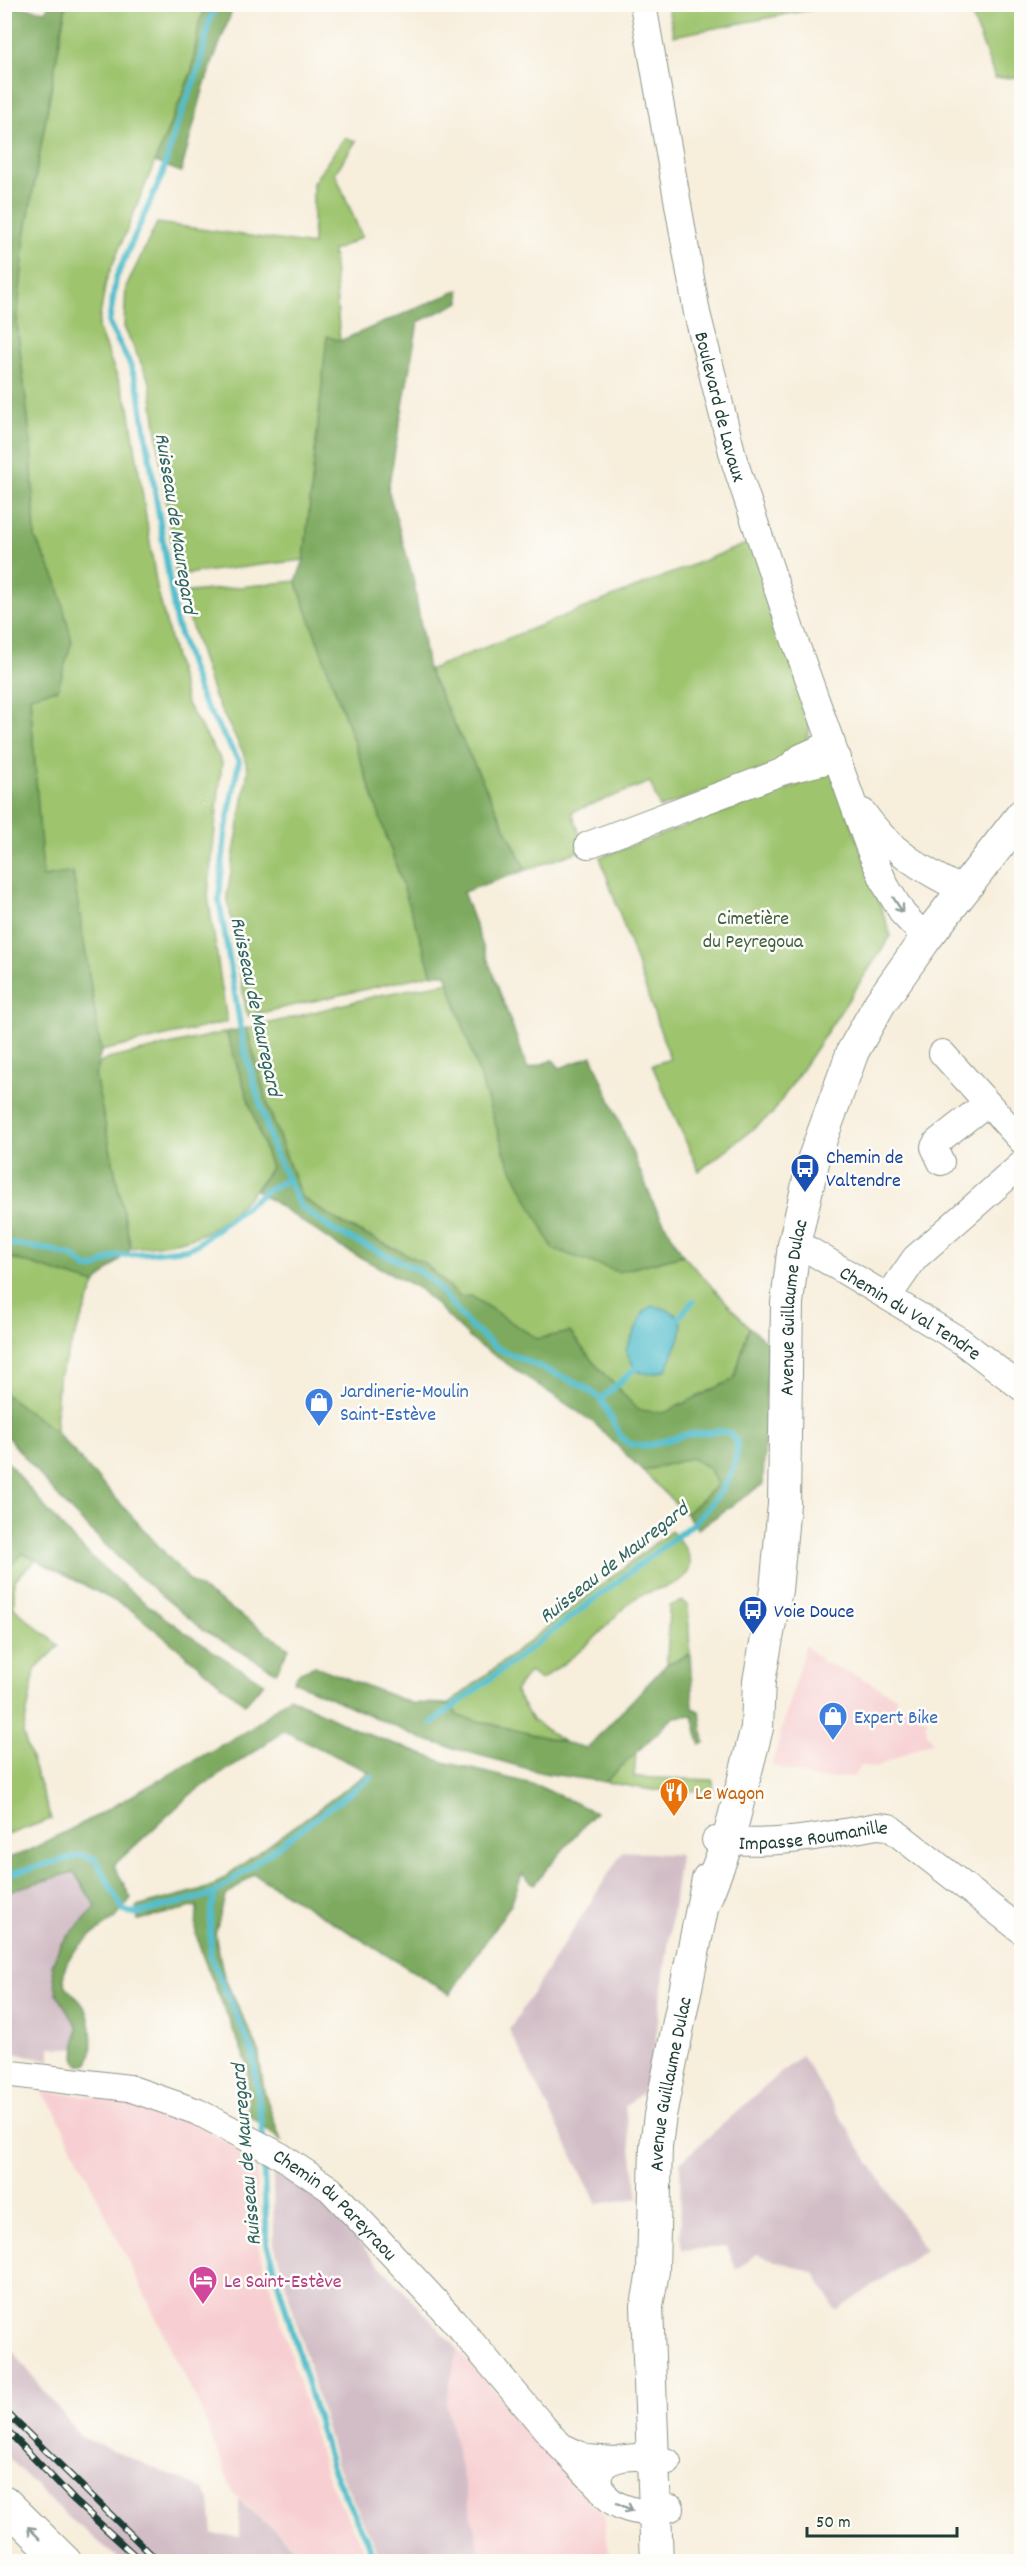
<svg xmlns="http://www.w3.org/2000/svg" width="1026" height="2566" font-family="Dekko,sans-serif">
  <style>
    .built { fill: #f7cfd2 }
    .industrial { fill: #d2bdc6 }
    .green { fill: #9ec46e; stroke: #5e8051; stroke-width: 1.5 }
    .forest { fill: #7eaa61; stroke: #4e744a; stroke-width: 1.5 }
    .water { fill: #52becd; stroke: #387e80; stroke-width: 1.5 }
    .lines { fill: none; stroke-linecap: round; stroke-linejoin: round }
    .stream { stroke: #52becd; stroke-width: 6 }
    .minor-casing { stroke: #8b9688; stroke-width: 28 }
    .major-casing { stroke: #8b9688; stroke-width: 34 }
    .highway-casing { stroke: #8b9688; stroke-width: 35 }
    .minor { stroke: #fff; stroke-width: 26 }
    .major { stroke: #fff; stroke-width: 32 }
    .highway { stroke: #fff; stroke-width: 33 }
    .rail-casing { stroke: #1f3d34; stroke-width: 7 }
    .rail { stroke: #fdfcf7; stroke-width: 4.5; stroke-dasharray: 14; stroke-linecap: butt }
    .oneway { stroke: #8f9e9a }
    .labels { text-anchor: middle; stroke-width: 5; stroke-linejoin: round; paint-order: stroke }
    .street-label { font-size: 20px; fill: #1f3d34; stroke: #fdfcf7 }
    .park-label { font-size: 20px; fill: #3f5f42; stroke: #fdfcf7 }
    .transit-label { font-size: 20px; fill: #164399; stroke: #fdfcf7; text-anchor: start }
    .shop-label { font-size: 20px; fill: #366cbe; stroke: #fdfcf7; text-anchor: start }
    .food-label { font-size: 20px; fill: #c56008; stroke: #fdfcf7; text-anchor: start }
    .hotel-label { font-size: 20px; fill: #b23c85; stroke: #fdfcf7; text-anchor: start }
    .water-label { font-size: 21px; font-style: italic; fill: #2e6462; stroke: #fdfcf7 }
  </style>
  <rect width="100%" height="100%" fill="#fdfcf7"/>
  <filter id="ink" filterUnits="userSpaceOnUse"><feTurbulence type="fractalNoise" baseFrequency=".0167" numOctaves="2"/><feDisplacementMap in="SourceGraphic" scale="12" xChannelSelector="R" yChannelSelector="G"/><feConvolveMatrix kernelMatrix="1 2 1 2 8 2 1 2 1" color-interpolation-filters="sRGB"/></filter>
  <filter id="wash" filterUnits="userSpaceOnUse"><feTurbulence type="fractalNoise" baseFrequency=".008" numOctaves="4" result="noise"/><feDisplacementMap in="SourceGraphic" scale="24" xChannelSelector="R" yChannelSelector="G"/><feGaussianBlur stdDeviation="1.35" result="paint"/><feColorMatrix in="noise" values="0 0 0 0 0 0 0 0 0 0 0 0 0 0 0 0 0 1.4 0 .05"/><feComposite in="paint" operator="in"/></filter>
  <g filter="url(#wash)">
    <rect width="100%" height="100%" fill="#f7eedc"/>
    <g class="built">
      <path d="M805,1645l18,17 37,15 36,20v7l31,16v13l6,8 -57,26 -16,-1 -7,11 -38,2 -43,-14z"/>
      <path d="M41,2092l99,8 58,25 58,35 3,88 67,226 43,87h-57l-79,-67 -32,-84 -146,-299z"/>
      <path d="M458,2349l146,165 6,47h-128l-36,-159z"/>
    </g>
    <g class="industrial">
      <path d="M623,1851l57,4 -31,232 -24,20 13,91 -41,6 -88,-174z"/>
      <path d="M74,1871l22,36 -36,38 -3,49 20,32 -1,23 -26,-2v14l-45,-10v-159z"/>
      <path d="M801,2055l124,195 -89,61 -21,-38 -59,-19 -20,16 -9,-23 -46,3 -1,-88z"/>
      <path d="M273,2168l45,31 140,150 -12,53 36,159 -98,1 -3,-3 -44,-93 -63,-223z"/>
      <path d="M4,2340l77,97 122,52 7,11 3,35 26,1v-36l72,61h-189l-60,-49 -57,-58z"/>
    </g>
    <g class="green">
      <path d="M667,4h168v1l-161,31z"/>
      <path d="M66,5h141l-8,18 -7,48 -86,210 -8,47 31,79 28,181 30,116 35,58 -14,134 19,126 -126,29 -28,-178 -30,4 -13,-181 27,-114 -22,-44 -4,-94 -14,-120 8,-88z"/>
      <path d="M968,5h53v72l-26,1z"/>
      <path d="M344,138l12,3 -21,32 27,64 -29,14 7,91 -13,-5 -23,223 -128,15 -26,-193 -26,-55 2,-40 31,-64 156,22v-62z"/>
      <path d="M753,541l57,177c1,18 -5,27 -16,40l-134,50 -10,-26 -78,30 13,37 -59,21 -98,-200z"/>
      <path d="M296,581l74,206 62,187 -185,42 -20,-121 21,-125 -5,-18 -29,-55 -33,-104z"/>
      <path d="M834,772l57,164 -119,178 -73,57 -47,-106 18,-6 -70,-202z"/>
      <path d="M449,982l58,177 111,113 65,-17 66,72 -15,52 -70,35 -26,-4 -45,-48 -23,-30 -33,7 -66,-43 -11,1 -36,-34 -81,-39 -42,-27 -32,-88 -22,-80 133,-34z"/>
      <path d="M226,1032l45,136c-14,21 -40,50 -63,63 -23,12 -52,14 -77,17l-36,-172 5,-13 8,-4z"/>
      <path d="M5,1256l90,28 -37,95 -2,53 -51,-38z"/>
      <path d="M691,1458l19,10 7,17 -31,29 -43,-43z"/>
      <path d="M671,1531c10,11 27,28 15,44 -7,11 -37,14 -50,23 -18,12 -31,32 -47,45 -15,14 -32,25 -48,37l-12,-8 -14,19 17,29 32,22 -106,-26 -9,-12z"/>
      <path d="M23,1553l13,7 -22,21v27l45,38 -24,24 -12,64 28,85 -46,17v-264z"/>
      <path d="M683,1601l5,5 2,48 -23,10 2,-58z"/>
      <path d="M636,1753l-2,24 79,3v11l-60,-1 -48,-8z"/>
    </g>
    <g class="forest">
      <path d="M4,5l42,6 3,-6h17l-41,231 -8,88 14,120 4,94 22,44 15,59 -14,48 -28,7 13,181 30,-5 28,179 -6,25 36,172 -36,36 -90,-28z"/>
      <path d="M207,5h27l-30,81 -23,86 -26,-10 37,-91 7,-48z"/>
      <path d="M459,290l1,12 -42,20 -30,167 25,89 15,92 98,200 -63,22 65,177 25,-9 7,8 32,-12 63,151 28,48 -65,17 -65,-23 -46,-90 -61,-185h-14l-62,-187 -74,-206 8,-21 23,-224 13,5z"/>
      <path d="M247,1028l22,81 32,88 42,27 81,39 36,34 11,-1 66,43 33,-7 23,30 45,48 26,3 70,-34 15,-52 19,16 -5,141 -65,45 -12,-15 31,-29 -8,-17 -18,-10 -48,13 -50,-49 -120,-81 -53,-52 -83,-44 -81,-55 15,-22 -45,-136z"/>
      <path d="M5,1394l51,38 134,149 99,67 -13,24 -73,-42 -73,-61 -62,-61 -63,-74z"/>
      <path d="M4,1458c24,28 47,58 72,84 55,56 122,101 188,141l-19,21 -115,-95 -107,-56 -18,19z"/>
      <path d="M690,1654l3,54 7,4 4,31 -4,1 -7,-29 -19,2 -69,65 -62,-9 -118,-33 -132,-59 7,-9 15,-6 96,37 38,1 9,12 129,32 80,-84z"/>
      <path d="M289,1697l70,34 85,31 92,23 59,27 -61,72 -12,-10 -11,30 -61,90 -196,-120 -29,23 -10,37 9,43 34,72 6,42 17,50 -33,-27v-48l-45,-109 -7,-23 1,-28 -59,14 -2,-13 75,-20 158,-115 -85,-41 -94,64 -76,70 17,33c-5,6 -9,13 -14,18 -17,15 -46,30 -52,52 -6,19 9,25 19,38 8,12 11,48 3,59h-7l-5,-5 2,-34 -20,-32 -5,-29 8,-20 36,-38 -22,-35 -69,20 -1,-33 20,-6 65,-33 161,-91z"/>
    </g>
    <path class="water" d="M652,1306c47,7 27,31 15,63 -12,5 -20,7 -32,1l-9,-20 18,-39z"/>
    <g class="lines">
      <g class="stream">
        <path d="M217,4l-8,18 -9,44 -22,56 -16,53 -46,103 -7,46 21,40 9,27 37,231 25,76 38,63 -14,72 -6,66 25,149 29,100 27,58 34,25 82,38 17,13 37,44 25,21 88,39 18,13 20,38 8,7 18,2 37,-11 35,-4 11,2 7,10c2,33 -23,57 -43,80l-262,200"/>
        <path d="M4,1243l46,7 24,7 13,11h7l22,-12 71,-7 9,-4 70,-54 22,-12"/>
        <path d="M676,1321l17,-20"/>
        <path d="M601,1399l37,-33"/>
        <path d="M4,1875l78,-20 14,5 28,51 11,3 79,-20"/>
        <path d="M263,2138l-10,-85 -42,-95 -1,-37 4,-27 157,-117"/>
        <path d="M263,2154l4,89 64,223 46,96"/>
      </g>
    </g>
  </g>
  <g filter="url(#ink)">
    <g class="lines">
      <g class="minor-casing">
        <g id="minor">
          <path id="s1" d="M643,4l54,309 37,147 57,170 78,218 17,38 17,28 23,24"/>
          <path d="M832,743l-31,14 -17,14 54,-13"/>
          <path d="M863,812c25,37 60,59 100,78"/>
          <path d="M588,845l196,-74"/>
          <path d="M942,1053l80,88"/>
          <path d="M941,1162l-7,-15 3,-5 50,-39"/>
          <path id="s2" d="M794,1245l15,5 152,91 61,47"/>
          <path d="M888,1297l27,-39 107,-94"/>
          <path id="s3" d="M715,1840c61,6 102,-3 162,-14l12,1 133,104"/>
          <path id="s4" d="M4,2073l125,15 69,24 83,44 49,33 44,46 79,85 106,125"/>
          <path d="M668,2462c-17,-6 -52,-9 -66,6 -15,37 43,52 69,40"/>
          <path d="M603,2491l-44,-46 28,13 27,2"/>
        </g>
      </g>
      <g class="major-casing">
        <g id="major">
          <path id="s5" d="M705,1900l23,-59 29,-113 2,-47 17,-91 8,-86 3,-201 7,-58 20,-87 39,-107 27,-48 46,-65 96,-123"/>
          <path id="s6" d="M657,2562l-10,-256 6,-35 3,-125 4,-31 48,-236"/>
        </g>
      </g>
      <g class="highway-casing">
        <path id="highway" d="M4,2502l61,60"/>
      </g>
      <use href="#minor" class="minor"/>
      <use href="#major" class="major"/>
      <use href="#highway" class="highway"/>
      <g class="rail-casing">
        <g id="rail">
          <path d="M4,2410l155,152"/>
          <path d="M4,2427l70,73 68,62"/>
        </g>
      </g>
      <use href="#rail" class="rail"/>
    </g>
    <defs><path id="oneway-shaft" d="M-6 0H5M1.5-3L5.5 0L1.5 3" fill="none" stroke-width="1.6" stroke-linecap="round" stroke-linejoin="round" transform="scale(1.5)"/></defs>
    <g class="oneway">
      <use href="#oneway-shaft" transform="translate(898 905) rotate(57)"/>
      <use href="#oneway-shaft" transform="translate(625 2507) rotate(25)"/>
      <use href="#oneway-shaft" transform="translate(34 2533) rotate(-135)"/>
    </g>
  </g>
  <defs>
    <g id="bus-pin" transform="scale(1.5)"><path d="M0 17L-7.5 6A9.5 9.5 0 1 1 7.5 6Z" fill="#1a4fb4" stroke="#fdfcf7"/><path d="M-5-6H5V4H4V6H2V4H-2V6H-4V4H-5ZM-3.5-4V0h7V-4ZM-3.5 1.2v1.5H-2V1.2ZM2 1.2v1.5H3.5V1.2Z" fill="#fff"/></g>
    <g id="shop-pin" transform="scale(1.5)"><path d="M0 17L-7.5 6A9.5 9.5 0 1 1 7.5 6Z" fill="#3f7fe0" stroke="#fdfcf7"/><path d="M-5-2.5h2.3a2.7 3.5 0 0 1 5.4 0H5L5.5 6h-11ZM-1.5-2.5h3a1.5 2.3 0 0 0-3 0Z" fill="#fff"/></g>
    <g id="restaurant-pin" transform="scale(1.5)"><path d="M0 17L-7.5 6A9.5 9.5 0 1 1 7.5 6Z" fill="#e8710a" stroke="#fdfcf7"/><path d="M-5-6h1v4h1v-4h1v4h1v-4h1v5L-1.5 .5V6h-2V.5L-5-1ZM5-6V6H3V1.5H1.5Q1.5-4 5-6Z" fill="#fff"/></g>
    <g id="hotel-pin" transform="scale(1.5)"><path d="M0 17L-7.5 6A9.5 9.5 0 1 1 7.5 6Z" fill="#d1479c" stroke="#fdfcf7"/><path d="M-6-4.5h1.5V1H6V5H4.5V3h-9V5H-6ZM-4 0a1.8 1.8 0 1 1 3.6 0ZM.5 0V-2.5h3Q6-2.5 6 0Z" fill="#fff"/></g>
  </defs>
  <g fill-rule="evenodd">
    <use href="#bus-pin" x="805" y="1168"/>
    <use href="#shop-pin" x="319" y="1402"/>
    <use href="#bus-pin" x="753" y="1610"/>
    <use href="#shop-pin" x="833" y="1716"/>
    <use href="#restaurant-pin" x="674" y="1792"/>
    <use href="#hotel-pin" x="203" y="2280"/>
  </g>
  <g class="labels">
    <g class="street-label">
      <text dy="7" stroke="none"><textPath href="#s1" startOffset="410">Boulevard de Lavaux</textPath></text>
      <text dy="7" stroke="none"><textPath href="#s5" startOffset="603">Avenue Guillaume Dulac</textPath></text>
      <text dy="7" stroke="none"><textPath href="#s2" startOffset="135">Chemin du Val Tendre</textPath></text>
      <text dy="7" stroke="none"><textPath href="#s3" startOffset="99">Impasse Roumanille</textPath></text>
      <text dy="7" stroke="none"><textPath href="#s6" startOffset="480">Avenue Guillaume Dulac</textPath></text>
      <text dy="7" stroke="none"><textPath href="#s4" startOffset="366">Chemin du Pareyraou</textPath></text>
    </g>
    <g class="park-label">
      <text x="753" y="924">Cimetière<tspan x="753" dy="23">du Peyregoua</tspan></text>
    </g>
    <g class="transit-label">
      <text x="826" y="1163">Chemin de<tspan x="826" dy="23">Valtendre</tspan></text>
      <text x="774" y="1617">Voie Douce</text>
    </g>
    <g class="shop-label">
      <text x="340" y="1397">Jardinerie-Moulin<tspan x="340" dy="23">Saint-Estève</tspan></text>
      <text x="854" y="1723">Expert Bike</text>
    </g>
    <g class="food-label">
      <text x="695" y="1799">Le Wagon</text>
    </g>
    <g class="hotel-label">
      <text x="224" y="2287">Le Saint-Estève</text>
    </g>
    <g class="water-label">
      <text transform="translate(177 523) rotate(81)" y="7">Ruisseau de Mauregard</text>
      <text transform="translate(257 1006) rotate(78)" y="7">Ruisseau de Mauregard</text>
      <text transform="translate(613 1562) rotate(-38)" y="7">Ruisseau de Mauregard</text>
      <text transform="translate(245 2155) rotate(-95)" y="7">Ruisseau de Mauregard</text>
    </g>
  </g>
  <rect width="1026" height="2566" fill="none" stroke="#fdfcf7" stroke-width="24"/>
  <path d="M807 2527v9h150v-9" fill="none" stroke="#1f3d34" stroke-width="3"/>
  <text x="816" y="2527" font-size="18" fill="#1f3d34" stroke="#fdfcf7" stroke-width="4.5" paint-order="stroke">50 m</text>
</svg>
